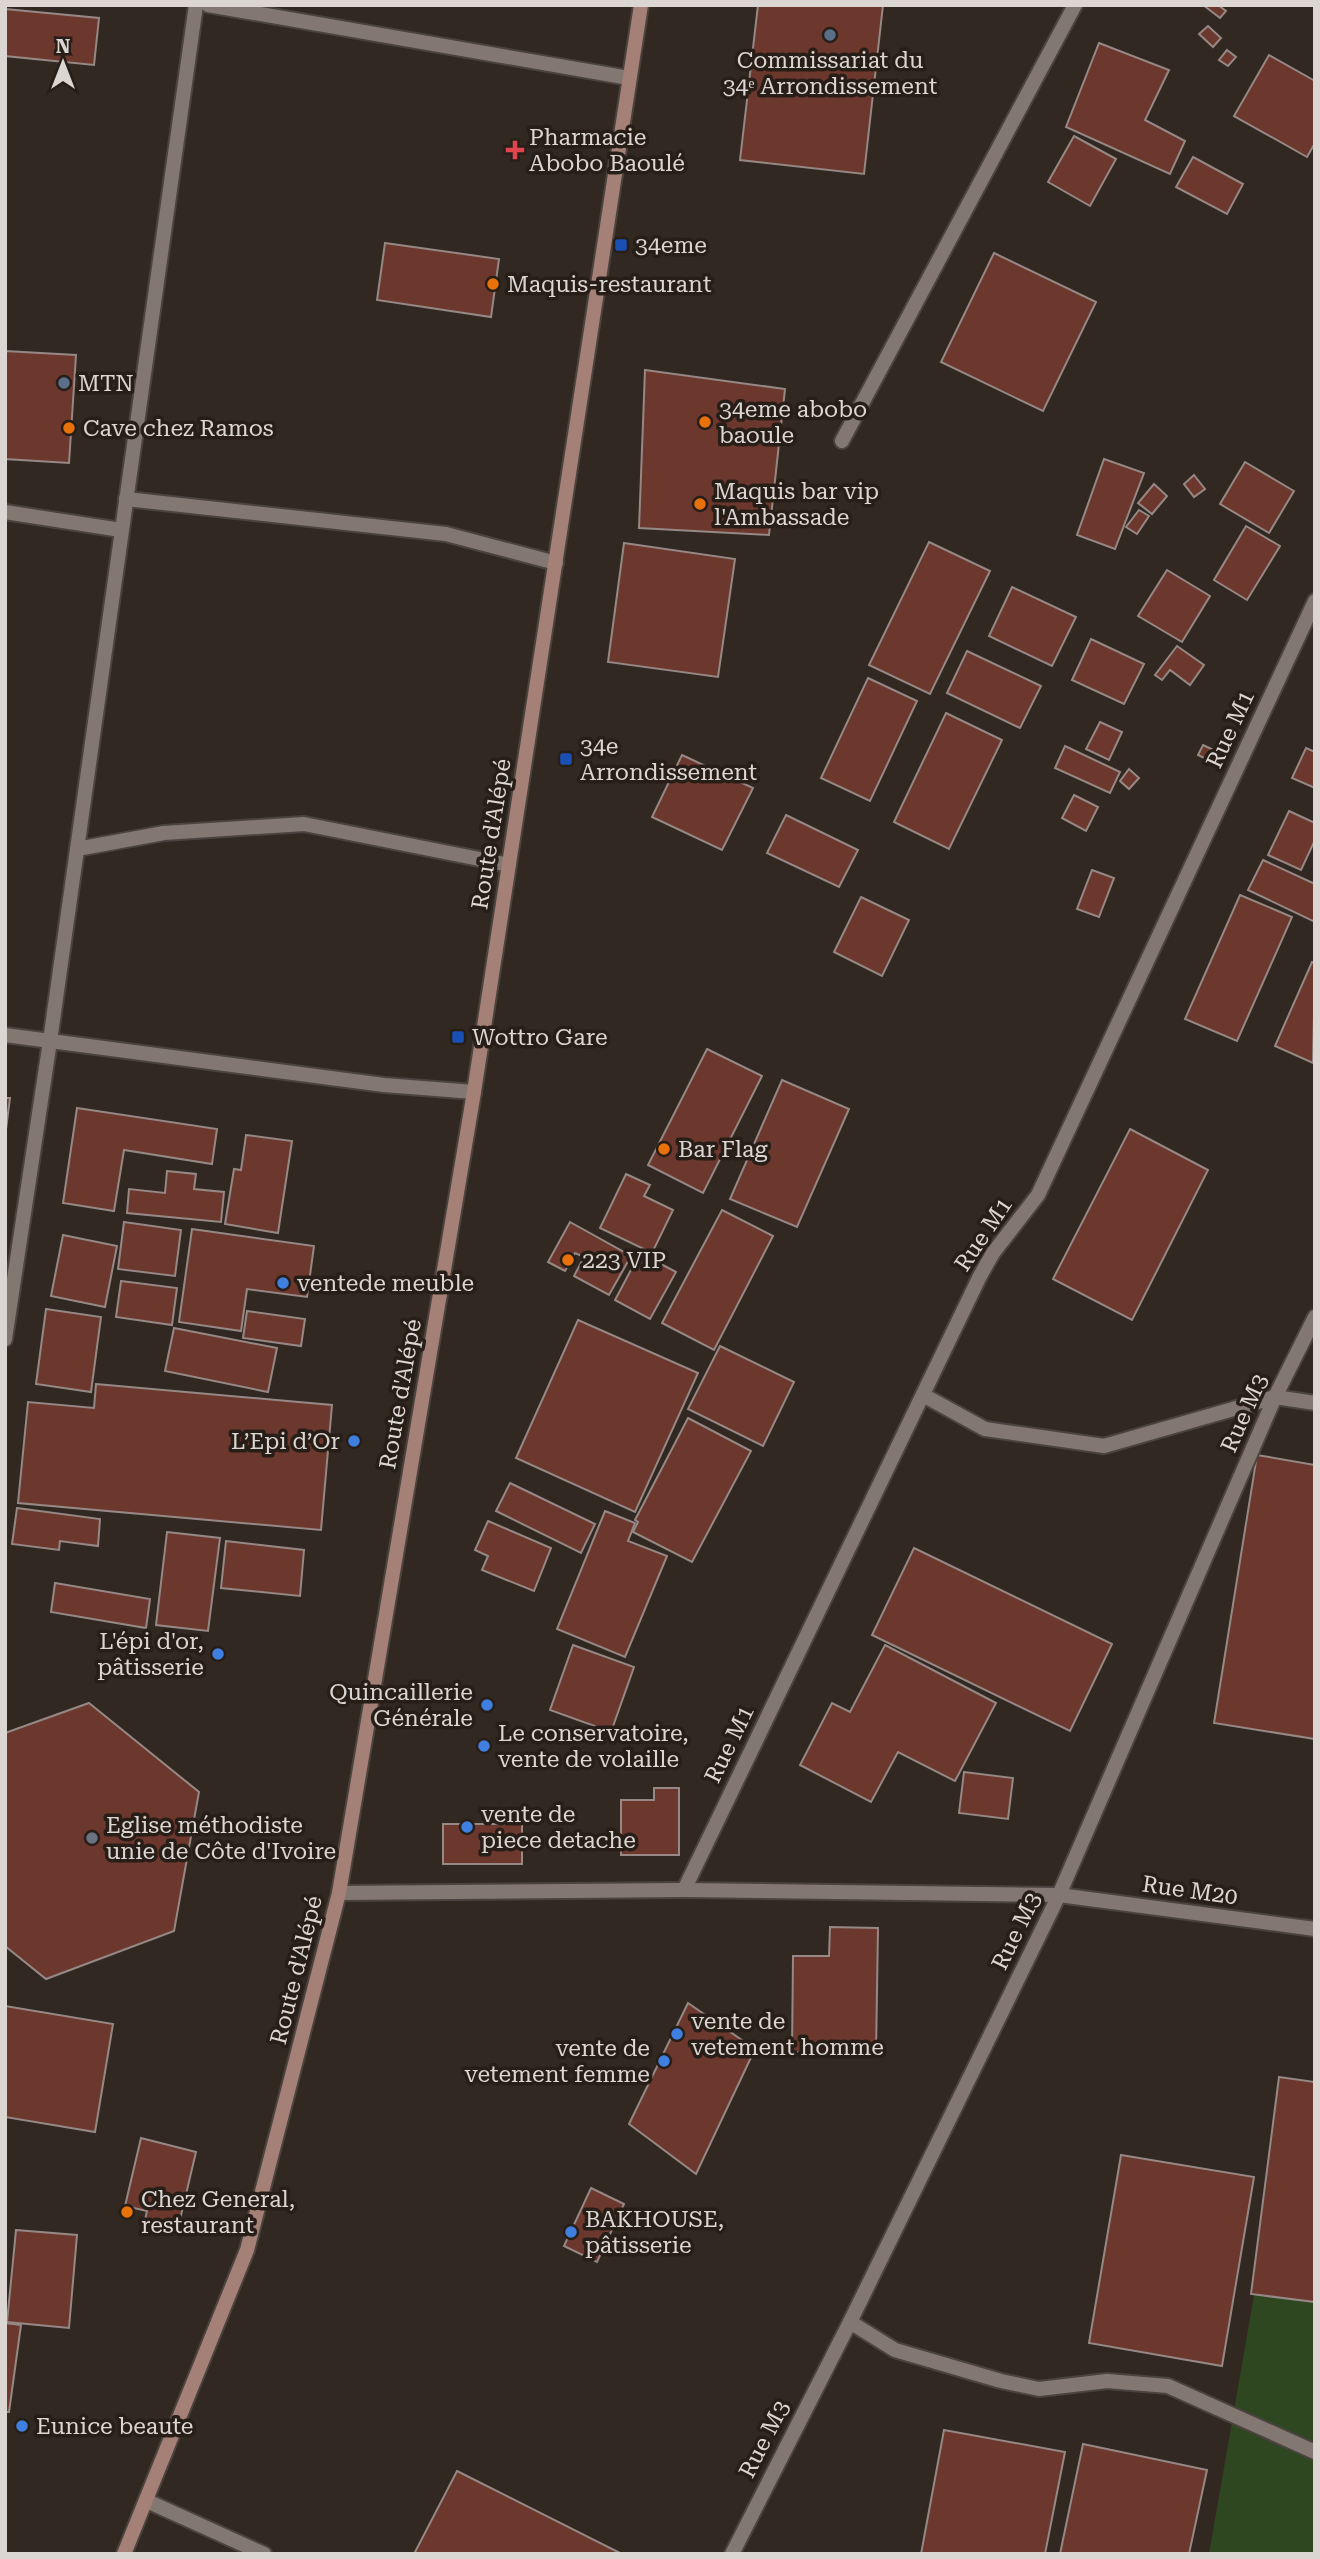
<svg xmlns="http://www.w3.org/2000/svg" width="1320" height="2559" font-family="'Roboto Serif',serif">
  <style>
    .green { fill: #2f4720 }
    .building { fill: #6c372d; stroke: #958885; stroke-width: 2 }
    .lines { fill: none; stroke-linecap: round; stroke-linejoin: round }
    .service-casing { stroke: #4b433f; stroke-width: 18 }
    .minor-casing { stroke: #4b433f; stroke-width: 18 }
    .secondary-casing { stroke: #4b433f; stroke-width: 18 }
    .service { stroke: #837871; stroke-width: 14 }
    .minor { stroke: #837871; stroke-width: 14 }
    .secondary { stroke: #a58076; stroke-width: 14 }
    .service-dot { fill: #5c6f8a; stroke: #271e18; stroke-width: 2.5 }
    .health-dot { fill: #e0444e; stroke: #271e18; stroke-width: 2.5 }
    .transit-dot { fill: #1a4fb4; stroke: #271e18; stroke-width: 2.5 }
    .food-dot { fill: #e8710a; stroke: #271e18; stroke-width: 2.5 }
    .shop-dot { fill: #3f7fe0; stroke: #271e18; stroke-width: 2.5 }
    .worship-dot { fill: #6b7280; stroke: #271e18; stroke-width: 2.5 }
    .labels { text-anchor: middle; stroke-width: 7; stroke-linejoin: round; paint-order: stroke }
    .poi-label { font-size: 23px; fill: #dcd6d2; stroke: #271e18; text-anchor: start }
    .street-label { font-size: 23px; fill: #dcd6d2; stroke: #271e18 }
  </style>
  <rect width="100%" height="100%" fill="#312821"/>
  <path class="green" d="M1260,2261l55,9v284h-106z"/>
  <g class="building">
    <path d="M758,5h125l-19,169 -124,-14z"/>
    <path d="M1203,5h15l8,6 -6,7z"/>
    <path d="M5,9l94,9 -5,47 -89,-9z"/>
    <path d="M1208,26l13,12 -8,9 -14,-13z"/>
    <path d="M1099,43l70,27 -24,50 40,21 -15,33 -104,-47z"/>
    <path d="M1227,50l9,7 -8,9 -9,-6z"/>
    <path d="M1269,55l46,26v62l-8,14 -73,-41z"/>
    <path d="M1074,136l42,23 -26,47 -42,-24z"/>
    <path d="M1193,157l50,27 -16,30 -51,-27z"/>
    <path d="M385,243l114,16 -8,58 -114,-17z"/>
    <path d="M994,253l102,49 -53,109 -102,-49z"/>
    <path d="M5,351l71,4 -7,108 -64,-4z"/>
    <path d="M645,370l140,19 -16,146 -130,-7z"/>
    <path d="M1104,459l40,14 -29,76 -38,-14z"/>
    <path d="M1245,462l49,29 -25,42 -49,-29z"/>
    <path d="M1194,475l11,14 -11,8 -10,-13z"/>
    <path d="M1154,484l13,12 -15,18 -14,-11z"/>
    <path d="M1139,510l10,6 -12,18 -11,-7z"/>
    <path d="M1246,526l34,20 -33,54 -33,-20z"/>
    <path d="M929,542l61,29 -60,123 -61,-29z"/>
    <path d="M624,543l111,16 -17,118 -110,-15z"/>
    <path d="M1167,570l43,26 -28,46 -44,-26z"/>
    <path d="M1012,587l64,30 -24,49 -63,-30z"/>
    <path d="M1091,639l53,25 -20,40 -52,-24z"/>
    <path d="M1177,646l27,19 -14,20 -20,-15 -8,10 -7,-5z"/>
    <path d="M967,651l74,35 -21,42 -73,-35z"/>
    <path d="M868,678l49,23 -47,100 -49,-23z"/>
    <path d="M946,713l56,27 -53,109 -55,-27z"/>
    <path d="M1100,722l22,10 -13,28 -23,-11z"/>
    <path d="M1203,745l21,10 -5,10 -21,-10z"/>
    <path d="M1065,746l55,26 -10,21 -55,-25z"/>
    <path d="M1306,748l9,4v36l-23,-10z"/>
    <path d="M682,755l71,33 -31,62 -70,-33z"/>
    <path d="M1129,769l10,9 -10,11 -9,-8z"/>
    <path d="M1074,795l24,12 -12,24 -24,-13z"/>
    <path d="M1289,811l26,12v17l-14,30 -33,-15z"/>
    <path d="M786,815l72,35 -19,37 -72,-34z"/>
    <path d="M1263,860l52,24v38l-67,-32z"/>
    <path d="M1092,870l22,8 -15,39 -22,-8z"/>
    <path d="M1240,895l52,22 -55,124 -52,-22z"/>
    <path d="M861,897l48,23 -27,56 -48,-24z"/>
    <path d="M1312,962l3,1 -2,100 -38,-17z"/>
    <path d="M707,1049l55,27 -59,117 -55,-28z"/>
    <path d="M782,1080l67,29 -52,118 -67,-28z"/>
    <path d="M5,1098h5l-5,39z"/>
    <path d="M77,1108l140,21 -5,35 -88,-14 -10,61 -51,-8z"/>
    <path d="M1130,1129l78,41 -76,150 -79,-41z"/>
    <path d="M246,1135l46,6 -14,92 -53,-9 9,-55 7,1z"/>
    <path d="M167,1171l29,3 -2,15 30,3 -3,30 -94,-9 2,-24 36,4z"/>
    <path d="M626,1174l24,11 -6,11 29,14 -21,43 -52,-25z"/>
    <path d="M722,1210l51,26 -59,114 -52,-27z"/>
    <path d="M124,1222l57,8 -6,46 -57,-7z"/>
    <path d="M570,1222l61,34 -22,39 -35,-19 10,-19 -9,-4 -10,18 -17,-9z"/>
    <path d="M192,1229l122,17 -7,51 -60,-8 -6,42 -62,-9z"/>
    <path d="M63,1235l54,11 -12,61 -54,-11z"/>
    <path d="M640,1253l36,19 -26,47 -35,-19z"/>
    <path d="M121,1281l56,7 -5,37 -56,-8z"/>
    <path d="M46,1309l55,8 -10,75 -55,-8z"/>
    <path d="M247,1311l58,8 -4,27 -58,-8z"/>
    <path d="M578,1320l120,53 -63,139 -119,-54z"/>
    <path d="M174,1328l103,20 -9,44 -103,-21z"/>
    <path d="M720,1346l74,36 -31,64 -75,-37z"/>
    <path d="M96,1384l236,21 -11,125 -303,-27 10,-101 66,6z"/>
    <path d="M688,1418l63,33 -59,111 -59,-30 5,-10 -3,-2z"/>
    <path d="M1257,1455l58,10v274l-101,-16z"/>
    <path d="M510,1483l85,41 -14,29 -85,-42z"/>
    <path d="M17,1508l83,11 -2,27 -38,-5 -1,9 -47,-6z"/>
    <path d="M605,1511l30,12 -7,18 39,15 -42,101 -68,-28z"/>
    <path d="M488,1521l63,27 -17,43 -52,-21 6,-14 -13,-6z"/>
    <path d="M167,1532l53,6 -12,93 -52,-6z"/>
    <path d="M226,1541l78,9 -4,46 -79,-8z"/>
    <path d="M914,1548l198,96 -42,87 -198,-96z"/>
    <path d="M55,1583l95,16 -4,29 -95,-16z"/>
    <path d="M573,1645l61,22 -23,65 -61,-22z"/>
    <path d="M885,1645l111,58 -41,78 -57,-29 -27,50 -71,-37 32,-62 18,9z"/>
    <path d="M89,1703l110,89 -25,139 -128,48 -41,-33v-213z"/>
    <path d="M964,1772l49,6 -5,41 -49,-6z"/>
    <path d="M654,1788h25v67h-58v-55h33z"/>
    <rect x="443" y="1824" width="79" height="40"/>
    <path d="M830,1927l48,1 -2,125 -84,-1 1,-96h36z"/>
    <path d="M688,2003l67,46 -59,125 -67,-50z"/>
    <path d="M5,2006l108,18 -18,108 -90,-15z"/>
    <path d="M1279,2077l36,5v220l-64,-8z"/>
    <path d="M141,2138l55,14 -18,76 -33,-8 2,-9 -22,-5z"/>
    <path d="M1121,2155l133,22 -32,189 -133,-23z"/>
    <path d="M591,2188l33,16 -27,58 -33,-16z"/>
    <path d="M16,2230l61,5 -8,93 -62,-6z"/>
    <path d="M5,2323l16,2 -12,87h-4z"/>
    <path d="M944,2430l121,22 -20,102h-124z"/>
    <path d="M1083,2444l124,26 -18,84h-129z"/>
    <path d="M457,2471l165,83h-208z"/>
  </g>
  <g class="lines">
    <g class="service-casing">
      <g id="service">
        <path d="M126,499l320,35 110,29"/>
        <path d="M77,849l87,-16 140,-9 205,41"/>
      </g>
    </g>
    <g class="minor-casing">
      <g id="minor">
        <path d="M208,5l421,73"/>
        <path d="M842,441l233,-436"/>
        <path d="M5,512l116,18"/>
        <path d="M5,1035l379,50 90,7"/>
        <path d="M5,1339l45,-298 146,-1036"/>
        <path d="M923,1395l62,34 119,17 171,-49 40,6"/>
        <path d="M684,1890l296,-614 13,-23 45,-58 277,-594"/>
        <path d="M339,1893l345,-3 375,5 256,34"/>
        <path d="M850,2322l45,28 106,31 38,8 68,-8 61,5 147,66"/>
        <path d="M147,2501l117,53"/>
        <path d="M732,2554l118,-232 209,-427 216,-498 40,-80"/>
      </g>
    </g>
    <g class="secondary-casing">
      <path id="secondary" d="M124,2554l123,-304 92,-357 135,-801 167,-1087"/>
    </g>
    <use href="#service" class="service"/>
    <use href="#minor" class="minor"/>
    <use href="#secondary" class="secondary"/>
  </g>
  <g class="service-dot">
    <circle cx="830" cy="35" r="7"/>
    <circle cx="64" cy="383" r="7"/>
  </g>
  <path class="health-dot" d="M511.5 139.5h7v7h7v7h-7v7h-7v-7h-7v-7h7z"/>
  <g class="transit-dot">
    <rect x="614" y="238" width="14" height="14" rx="3.5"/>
    <rect x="559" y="752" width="14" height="14" rx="3.5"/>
    <rect x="451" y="1030" width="14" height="14" rx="3.5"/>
  </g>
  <g class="food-dot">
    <circle cx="493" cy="284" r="7"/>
    <circle cx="705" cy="422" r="7"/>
    <circle cx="69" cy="428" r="7"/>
    <circle cx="700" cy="504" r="7"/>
    <circle cx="664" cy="1149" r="7"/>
    <circle cx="568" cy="1260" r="7"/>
    <circle cx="127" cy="2212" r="7"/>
  </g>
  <g class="shop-dot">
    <circle cx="283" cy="1283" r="7"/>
    <circle cx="354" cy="1441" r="7"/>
    <circle cx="218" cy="1654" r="7"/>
    <circle cx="487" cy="1705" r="7"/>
    <circle cx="484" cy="1746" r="7"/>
    <circle cx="467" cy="1827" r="7"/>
    <circle cx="677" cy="2034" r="7"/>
    <circle cx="664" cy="2061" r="7"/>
    <circle cx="571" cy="2232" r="7"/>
    <circle cx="22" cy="2426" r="7"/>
  </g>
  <circle class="worship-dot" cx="92" cy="1838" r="7"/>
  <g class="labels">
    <g class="poi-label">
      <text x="830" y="68" text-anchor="middle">Commissariat du<tspan x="830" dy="26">34ᵉ Arrondissement</tspan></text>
      <text x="529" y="145">Pharmacie<tspan x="529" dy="26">Abobo Baoulé</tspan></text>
      <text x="635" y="253">34eme</text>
      <text x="507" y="292">Maquis-restaurant</text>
      <text x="78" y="391">MTN</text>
      <text x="719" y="417">34eme abobo<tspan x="719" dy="26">baoule</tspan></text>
      <text x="83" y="436">Cave chez Ramos</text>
      <text x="714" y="499">Maquis bar vip<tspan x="714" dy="26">l'Ambassade</tspan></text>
      <text x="580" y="754">34e<tspan x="580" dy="26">Arrondissement</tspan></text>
      <text x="472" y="1045">Wottro Gare</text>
      <text x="678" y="1157">Bar Flag</text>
      <text x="582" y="1268">223 VIP</text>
      <text x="297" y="1291">ventede meuble</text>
      <text x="340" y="1449" text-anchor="end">L’Epi d’Or</text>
      <text x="204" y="1649" text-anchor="end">L'épi d'or,<tspan x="204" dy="26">pâtisserie</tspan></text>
      <text x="473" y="1700" text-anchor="end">Quincaillerie<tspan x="473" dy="26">Générale</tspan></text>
      <text x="498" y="1741">Le conservatoire,<tspan x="498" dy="26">vente de volaille</tspan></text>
      <text x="481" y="1822">vente de<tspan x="481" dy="26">piece detache</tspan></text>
      <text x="106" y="1833">Eglise méthodiste<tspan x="106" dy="26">unie de Côte d'Ivoire</tspan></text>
      <text x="691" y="2029">vente de<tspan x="691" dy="26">vetement homme</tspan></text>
      <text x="650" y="2056" text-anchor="end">vente de<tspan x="650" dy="26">vetement femme</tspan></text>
      <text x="141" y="2207">Chez General,<tspan x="141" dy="26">restaurant</tspan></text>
      <text x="585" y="2227">BAKHOUSE,<tspan x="585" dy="26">pâtisserie</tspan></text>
      <text x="36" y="2434">Eunice beaute</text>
    </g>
    <g class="street-label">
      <text transform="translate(1230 729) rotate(-65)" y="8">Rue M1</text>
      <text transform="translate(491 834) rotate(-81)" y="8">Route d'Alépé</text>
      <text transform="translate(983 1234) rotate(-56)" y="8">Rue M1</text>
      <text transform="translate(400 1394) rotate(-80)" y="8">Route d'Alépé</text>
      <text transform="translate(1244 1413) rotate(-66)" y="8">Rue M3</text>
      <text transform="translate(729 1744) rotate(-64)" y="8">Rue M1</text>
      <text transform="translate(1190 1890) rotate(8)" y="8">Rue M20</text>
      <text transform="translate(1016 1931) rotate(-64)" y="8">Rue M3</text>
      <text transform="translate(296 1970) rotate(-76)" y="8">Route d'Alépé</text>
      <text transform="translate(764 2439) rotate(-63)" y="8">Rue M3</text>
    </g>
  </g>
  <rect width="1320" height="2559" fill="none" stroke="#dcd6d2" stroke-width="14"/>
  <g transform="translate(63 63)" stroke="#271e18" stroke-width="5" paint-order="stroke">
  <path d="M0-5L12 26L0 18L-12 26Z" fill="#dcd6d2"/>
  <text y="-10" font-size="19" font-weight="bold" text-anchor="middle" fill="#dcd6d2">N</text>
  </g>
</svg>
